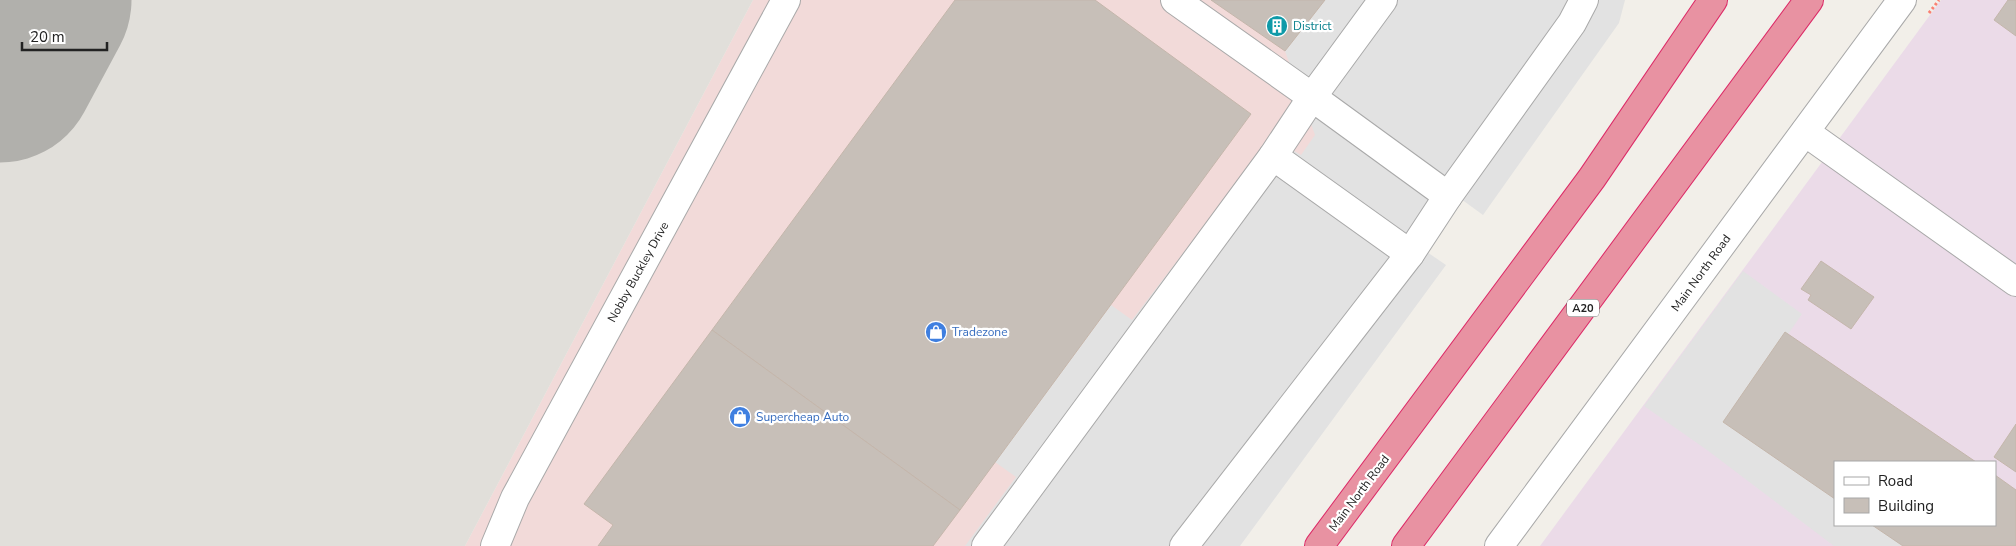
<svg xmlns="http://www.w3.org/2000/svg" width="2016" height="546" font-family="'Nunito Sans',sans-serif">
  <style>
    .commercial { fill: #f2dad9 }
    .industrial { fill: #ebdbe8; fill-rule: evenodd }
    .airport { fill: #e1dfda }
    .parking { fill: #e2e2e2 }
    .lines { fill: none; stroke-linecap: round; stroke-linejoin: round }
    .taxiway { stroke: #b1b0ac; stroke-width: 76 }
    .runway { stroke: #b1b0ac; stroke-width: 191 }
    .building { fill: #c7bfb8; stroke: #c4b6ab }
    .minor-casing { stroke: #a9a9a9; stroke-width: 30 }
    .highway-casing { stroke: #dc2a67; stroke-width: 30 }
    .path { stroke: #fa8072; stroke-width: 3; stroke-dasharray: 2.5 2.5; stroke-linecap: butt }
    .minor { stroke: #fff; stroke-width: 28 }
    .highway { stroke: #e892a2; stroke-width: 28 }
    .labels { text-anchor: middle; stroke-width: 4.5; stroke-linejoin: round; paint-order: stroke }
    .shield { fill: #fff; stroke: #646464; stroke-width: 1 }
    .shield-label { font-size: 11px; font-weight: bold; fill: #222 }
    .culture-label { font-size: 12px; fill: #0d838f; stroke: #fff; text-anchor: start }
    .street-label { font-size: 12px; fill: #222; stroke: #fff }
    .shop-label { font-size: 12px; fill: #366cbe; stroke: #fff; text-anchor: start }
  </style>
  <rect width="100%" height="100%" fill="#f2efe9"/>
  <path class="commercial" d="M753,0h842l-407,546h-723z"/>
  <path class="industrial" d="M1941,0h75v546h-476zM1835,462h160v63h-160z"/>
  <path class="airport" d="M0,0h753l-288,546h-465z"/>
  <g class="parking">
    <path d="M1325,0h300l-6,23 -136,192 -22,-16 -37,51 22,15 -206,281h-275l51,-69 -21,-15 116,-157 21,15 139,-182 30,17 14,-20 -30,-84z"/>
    <path d="M1743,271l59,43 -65,94 98,73v44h59l28,21h-88l-127,-96 -63,-44z"/>
  </g>
  <g class="lines">
    <path class="taxiway" d="M29,13l6,-13"/>
    <path class="runway" d="M0,67l36,-67"/>
  </g>
  <g class="building">
    <path d="M955,0h140l156,114 -291,396 -248,-180z"/>
    <path d="M1211,0h114l-40,51z"/>
    <path d="M2008,0h8v36l-22,-16z"/>
    <path d="M1821,261l53,36 -23,32 -43,-29 3,-5 -10,-6z"/>
    <path d="M712,330l248,180 -27,36h-335l15,-21 -29,-21z"/>
    <path d="M1785,332l191,130h-141v37l-112,-77z"/>
    <path d="M2016,424v48l-22,-15z"/>
    <path d="M1995,475l21,15v56h-113l-31,-21h123z"/>
  </g>
  <g class="lines">
    <g class="minor-casing">
      <g id="minor">
        <path d="M1175,0l137,97 71,-97"/>
        <path d="M1805,132l211,150"/>
        <path d="M1273,156l39,-59 136,99 -38,58"/>
        <path d="M1448,196l124,-173 12,-23"/>
        <path d="M495,546l20,-48 271,-498"/>
        <path d="M986,546l287,-390 137,98 -226,292"/>
        <path d="M1499,546l403,-546"/>
      </g>
    </g>
    <g class="highway-casing">
      <g id="highway">
        <path d="M1319,546l273,-368 121,-178"/>
        <path d="M1406,546l403,-546"/>
      </g>
    </g>
    <path class="path" d="M1929,13l10,-13"/>
    <use href="#minor" class="minor"/>
    <use href="#highway" class="highway"/>
  </g>
  <defs>
    <g id="building-disc" transform="scale(1.125)"><circle r="9.5" fill="#0f9aa8" stroke="#fff"/><path d="M-4-6H4V6H1V3H-1V6H-4ZM-2.5-4.3h1.7v1.8h-1.7ZM.8-4.3h1.7v1.8H.8ZM-2.5-1h1.7V.8h-1.7ZM.8-1h1.7V.8H.8Z" fill="#fff"/></g>
    <g id="shop-disc" transform="scale(1.125)"><circle r="9.5" fill="#3f7fe0" stroke="#fff"/><path d="M-5-2.5h2.3a2.7 3.5 0 0 1 5.4 0H5L5.5 6h-11ZM-1.5-2.5h3a1.5 2.3 0 0 0-3 0Z" fill="#fff"/></g>
  </defs>
  <g fill-rule="evenodd">
    <use href="#building-disc" x="1277" y="26"/>
    <use href="#shop-disc" x="936" y="332"/>
    <use href="#shop-disc" x="740" y="417"/>
  </g>
  <g class="labels">
    <rect class="shield" x="1567" y="299.5" width="32" height="17" rx="4"/>
    <g class="shield-label">
      <text x="1583" y="312">A20</text>
    </g>
    <g class="culture-label">
      <text x="1293" y="30">District</text>
    </g>
    <g class="street-label">
      <text transform="translate(638 272) rotate(-61)" y="4">Nobby Buckley Drive</text>
      <text transform="translate(1701 273) rotate(-54)" y="4">Main North Road</text>
      <text transform="translate(1359 493) rotate(-53)" y="4">Main North Road</text>
    </g>
    <g class="shop-label">
      <text x="952" y="336">Tradezone</text>
      <text x="756" y="421">Supercheap Auto</text>
    </g>
  </g>
  <rect x="1834" y="461" width="162" height="65" fill="#ffffff" stroke="#a7a7a7"/>
  <rect x="1844" y="477" width="25" height="8" fill="#ffffff" stroke="#a7a7a7"/>
  <text x="1878" y="486" font-size="15" fill="#222222">Road</text>
  <rect x="1844" y="498" width="25" height="15" fill="#c7bfb8" stroke="#a7a7a7"/>
  <text x="1878" y="511" font-size="15" fill="#222222">Building</text>
  <path d="M22 42v8h85v-8" fill="none" stroke="#222222" stroke-width="2.5"/>
  <text x="30" y="42" font-size="15" fill="#222222" stroke="#ffffff" stroke-width="4" paint-order="stroke">20 m</text>
</svg>
